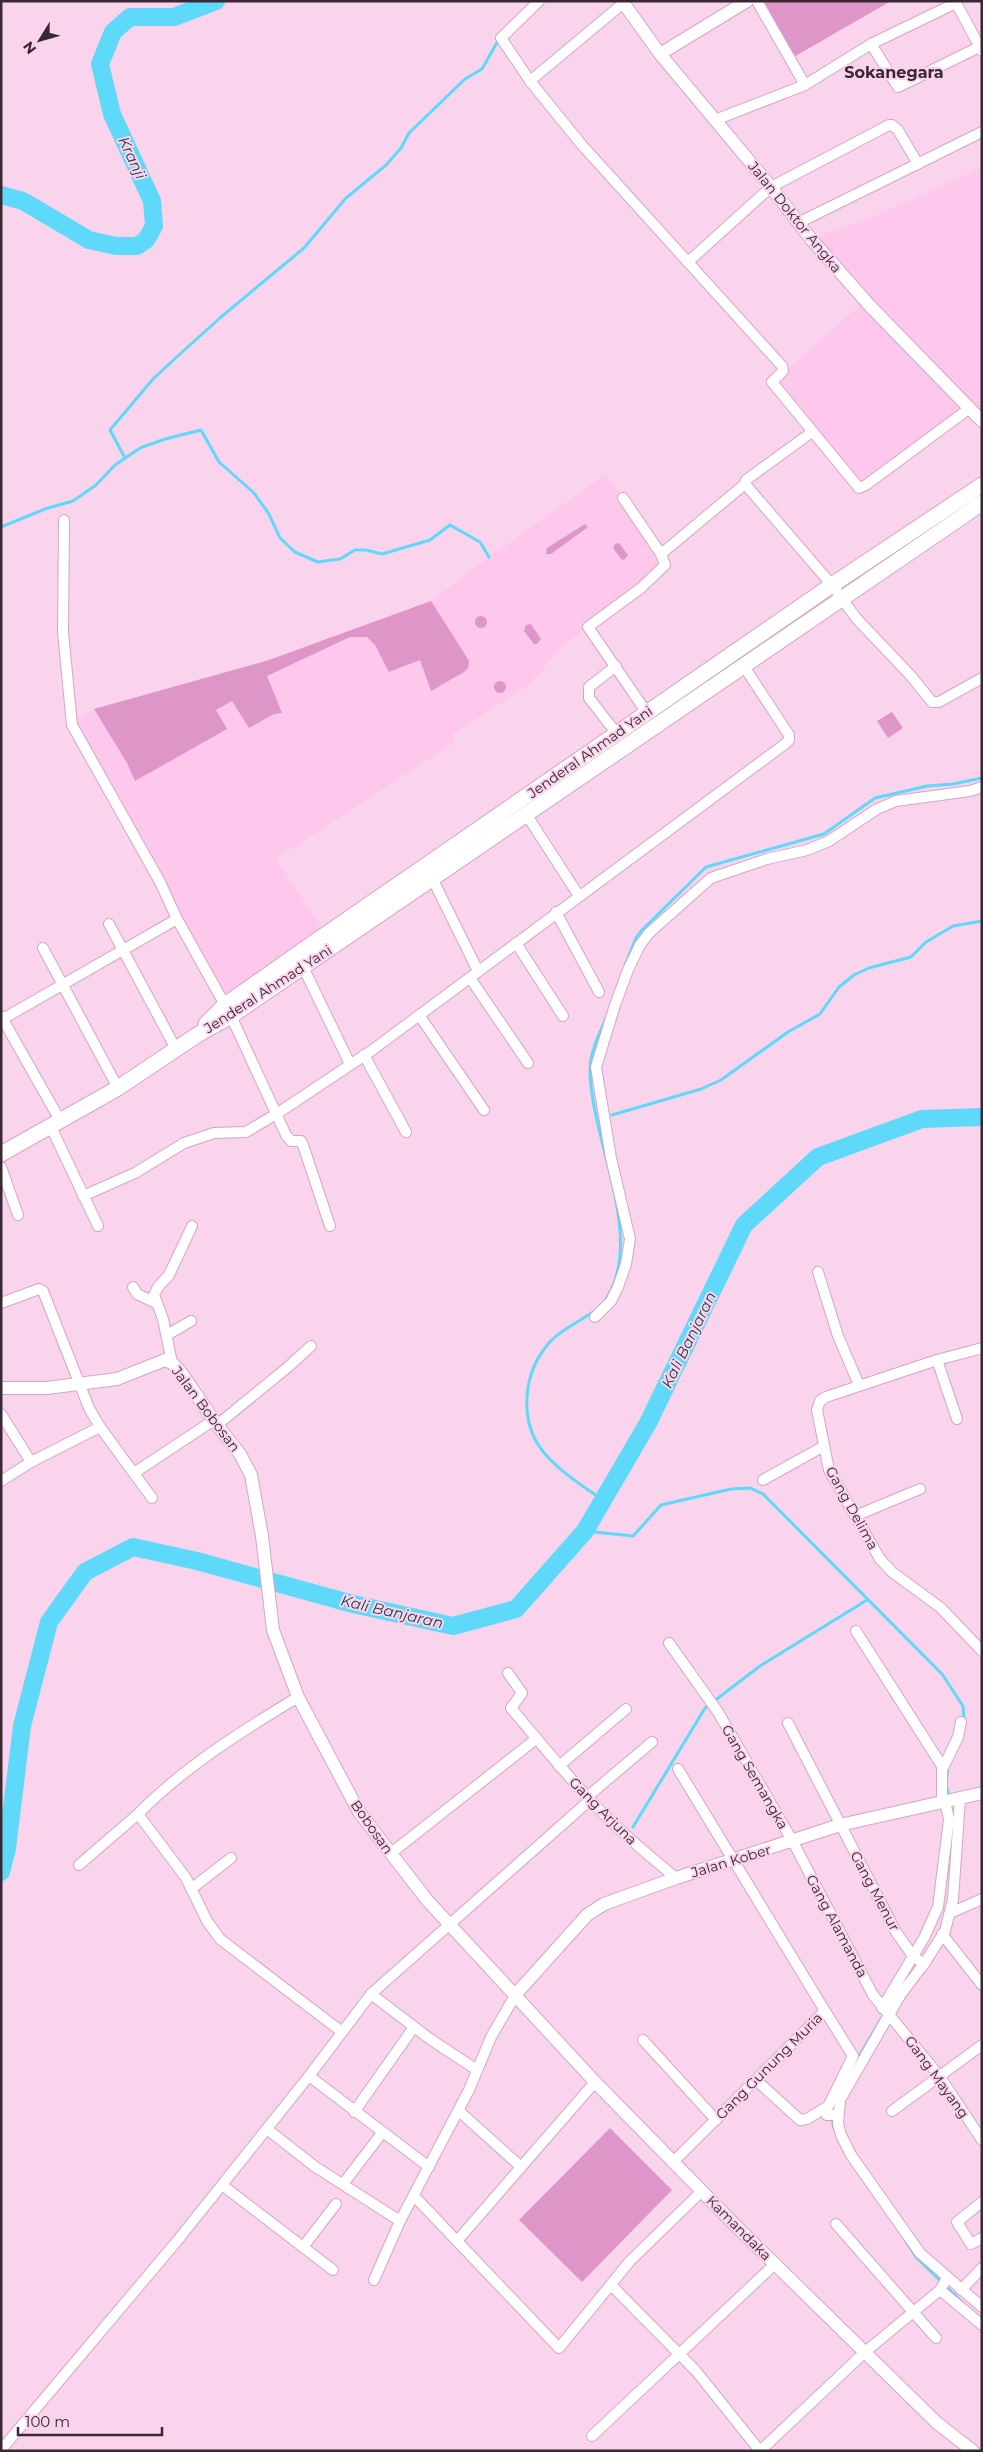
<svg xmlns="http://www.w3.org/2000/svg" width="983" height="2452" font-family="Montserrat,sans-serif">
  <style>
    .built { fill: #fdc8ec }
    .green { fill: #de96c9 }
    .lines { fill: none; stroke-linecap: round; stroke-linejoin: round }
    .stream { stroke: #5fd9fa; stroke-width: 3 }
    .river { stroke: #5fd9fa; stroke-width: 18 }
    .minor-casing { stroke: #d3a6c5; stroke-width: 12 }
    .tertiary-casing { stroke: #d3a6c5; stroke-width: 14 }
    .secondary-casing { stroke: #d3a6c5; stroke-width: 17 }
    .minor { stroke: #fff; stroke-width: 10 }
    .tertiary { stroke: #fff; stroke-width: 12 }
    .secondary { stroke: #fff; stroke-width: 15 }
    .labels { text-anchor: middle; stroke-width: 4; stroke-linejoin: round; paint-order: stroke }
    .street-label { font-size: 14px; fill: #392834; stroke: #fad4ed }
    .water-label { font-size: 15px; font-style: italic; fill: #243f46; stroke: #fad4ed }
    .quarter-label { font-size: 16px; font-weight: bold; fill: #392834; stroke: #fad4ed }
  </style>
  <rect width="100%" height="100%" fill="#fad4ed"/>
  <g class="built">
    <path d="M982,167v254l-12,-13 -109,77 -87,-104 91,-80 -54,-62 71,-26z"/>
    <path d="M606,474l17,23 42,68 -104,83 -31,36 -79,51 4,7 -179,117 50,75 -101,71 -156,-282 25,-14 175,-49 162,-59 58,-44z"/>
  </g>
  <g class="green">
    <path d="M764,1h127l-99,57 -29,-54z"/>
    <path d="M585,524l3,3 -37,27h-5l1,-6z"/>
    <path d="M619,543l9,12 -4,5 -3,-1 -8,-11 2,-4z"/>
    <path d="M431,601l38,60 -1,7 -4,4 -33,19 -11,-31 -31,12 -14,-27 -8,-8h-17l-83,39 15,37 -8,1 -25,14 -17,-27 -16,9 11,19 -92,52 -8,-18 -33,-54 175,-49z"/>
    <circle cx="481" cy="622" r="6"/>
    <path d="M531,624l10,15 -4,5h-3l-10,-13 2,-6z"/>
    <circle cx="500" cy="687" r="6"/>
    <path d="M892,712l11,16 -15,10 -11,-17z"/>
    <path d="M610,2128l62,62 -90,92 -63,-62z"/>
  </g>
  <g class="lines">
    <g class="stream">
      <path d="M125,458l-15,-28 43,-51 27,-25 41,-37 83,-69 42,-50 40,-33 15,-17 8,-15 56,-54 17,-10 17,-30"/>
      <path d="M1,527l44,-18 28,-8 23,-16 19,-20 25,-17 25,-9 36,-9 18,32 35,31 15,21 11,24 15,14 23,10 22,-3 15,-9h11l16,4 48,-14 20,-15 30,17 9,15"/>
      <path d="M625,965l11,-27 6,-8 64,-63 118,-33 51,-36 52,-12 26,-2 29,-6"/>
      <path d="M612,1115l89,-26 20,-9 67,-48 32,-18 19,-27 15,-12 15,-7 42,-11 15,-15 27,-16 29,-5"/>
      <path d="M604,1302c44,-61 -14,-163 -14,-233 0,-17 10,-36 16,-51"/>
      <path d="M596,1310c-15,11 -35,19 -47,33 -27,31 -31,81 -3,112 16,18 38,32 57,45"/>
      <path d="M585,1531l48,5 28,-31 70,-16 19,-1 13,6 179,180 21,32 1,14"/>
      <path d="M948,1766l-2,17 3,14"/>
      <path d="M633,1827l72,-119 55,-42 107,-66"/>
      <path d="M851,2070l30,-51"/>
      <path d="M834,2128l-2,-9 3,-17"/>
      <path d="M838,2138l6,13"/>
      <path d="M905,2240l11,17 45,44"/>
    </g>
    <g class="river">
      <path d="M1,195l22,6 66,39 27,6h21l9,-6 8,-14 -2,-25 -40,-87 -12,-50 13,-32 17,-15h44l42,-16"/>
      <path d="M1,1872l6,-24 15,-122 27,-104 36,-50 48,-25 64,14 156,43 100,22 63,-17 69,-78 63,-108 96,-198 74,-68 104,-38 60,-2"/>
    </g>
    <g class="minor-casing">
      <g id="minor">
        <path d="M626,1l-96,80 51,63 201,222 1,5 -11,11 87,106 7,-3 104,-77"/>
        <path d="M757,1l48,84"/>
        <path d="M871,44l27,43 81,-40"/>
        <path d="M530,81l-29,-43 38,-37"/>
        <path d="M715,120l90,-35 66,-41 85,-41 26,48"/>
        <path d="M798,223l184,-91"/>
        <path d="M688,262l83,-75 118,-62h3l6,5 20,34"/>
        <path d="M745,484l87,101 24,33 55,58 21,26h7l43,-24"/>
        <path d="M623,498l38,56 4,11 -24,23 -53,39 59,86"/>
        <path d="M64,520l-1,112 9,93 88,157 17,37 48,86"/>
        <path d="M661,554l84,-70 1,-4 66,-48"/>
        <path d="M616,666l-27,21v11l28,36"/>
        <path d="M526,814l53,82"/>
        <path d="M432,878l46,93"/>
        <path d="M556,912l43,80"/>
        <path d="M109,924l67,125"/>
        <path d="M516,943l47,73"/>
        <path d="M43,948l75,140"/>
        <path d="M303,967l47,97"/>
        <path d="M470,978l58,85"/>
        <path d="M419,1015l65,95"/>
        <path d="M1,1016l60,106"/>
        <path d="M231,1016l55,119 5,6h10l2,4 27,81"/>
        <path d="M1,1020l176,-101"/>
        <path d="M364,1055l42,77"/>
        <path d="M51,1127l47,99"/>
        <path d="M1,1167l17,48"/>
        <path d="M83,1196l52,-23 49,-30 30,-10 32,-1 32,-19 93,-62 414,-307 4,-4v-5l-46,-70"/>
        <path d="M818,1272l20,64 21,49"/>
        <path d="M133,1287l4,7 19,9"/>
        <path d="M1,1303l38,-14 4,2 46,117 11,19 52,71"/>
        <path d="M595,1317l16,-16 7,-14 8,-23 4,-25 -19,-81 -15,-91 19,-62 13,-35 12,-25 9,-12 62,-55 56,-19 40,-9 22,-9 48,-32 19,-8 74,-10 12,-4"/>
        <path d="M167,1335l24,-14"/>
        <path d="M982,1348l-45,12 -111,37 -6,4 -3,9 12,60 51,89 12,13 49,36 41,43"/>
        <path d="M937,1360l20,59"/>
        <path d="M172,1363l-9,-44 -9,-24 4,-8 11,-12 23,-49"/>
        <path d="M1,1414l30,48"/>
        <path d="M217,1425l71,-58 23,-21"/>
        <path d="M134,1473l80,-53"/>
        <path d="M763,1480l61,-34"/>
        <path d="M1,1481l30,-19 69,-35"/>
        <path d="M855,1516l65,-27"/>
        <path d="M856,1631l86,135v36"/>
        <path d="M669,1643l49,69 75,130 80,153 67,82 42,63"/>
        <path d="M508,1673l14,20 -11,15c26,31 52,63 80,93 26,28 56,53 85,77"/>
        <path d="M298,1697c-56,34 -114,70 -160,117l48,64 21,43 13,18 122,93"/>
        <path d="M788,1723l108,209 17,24 11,8"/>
        <path d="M559,1766l67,-57"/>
        <path d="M943,1768l15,-31 3,-15"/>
        <path d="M587,1797l65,-55"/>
        <path d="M960,1799l-7,100 -8,32 -21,33 -23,30 -61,106 -2,24 3,11 10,20 69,98 62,54"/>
        <path d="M390,1854l146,-115"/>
        <path d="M79,1865l59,-51"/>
        <path d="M191,1889l40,-31"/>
        <path d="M950,1913l32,-14"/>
        <path d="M942,1934l40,51"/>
        <path d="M371,1994l59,45 47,31"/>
        <path d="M882,2008l42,-70 14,-31 11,-88 -4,-17"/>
        <path d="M825,2011l28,45 -27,55 1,4h11"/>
        <path d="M643,2040l73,80"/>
        <path d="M309,2076l120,91"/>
        <path d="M756,2080l44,40 7,-1 21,-13"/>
        <path d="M459,2111l62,56"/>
        <path d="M892,2111l90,-66"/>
        <path d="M354,2112l60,-85"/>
        <path d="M267,2129l47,37 86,55"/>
        <path d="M674,2161l151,-150 -147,-242"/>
        <path d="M343,2184l39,-51"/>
        <path d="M222,2185l111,85"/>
        <path d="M414,2196l145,152 71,-87 72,-70"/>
        <path d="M982,2202l-25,20 14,22 11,-6"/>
        <path d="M836,2224l100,114"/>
        <path d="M457,2241l138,-159"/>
        <path d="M303,2247l33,-43"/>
        <path d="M374,2280l26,-59 69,-131 22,-53 25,-43"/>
        <path d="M611,2285l85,86 64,80"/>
        <path d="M940,2290l42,35"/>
        <path d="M961,2290l21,-22"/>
        <path d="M592,2436l183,-172"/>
        <path d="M1,2450l176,-209 132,-165 62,-82 219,-194"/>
        <path d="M760,2451l105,-99 75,-62 7,-12"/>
      </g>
    </g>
    <g class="tertiary-casing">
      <g id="tertiary">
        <path d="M622,1l38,53 111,133 40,52 59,67 112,115"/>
        <path d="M660,54l87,-53"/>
        <path d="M1,1388h46l70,-9 48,-19 7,3 8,8 37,54 23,29 11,21 11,61 11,94 25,67 61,115 68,88 168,182 140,143 202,198 36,28"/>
        <path d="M516,1994l71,-79 17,-11 72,-26 164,-53 142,-32"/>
      </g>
    </g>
    <g class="secondary-casing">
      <g id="secondary">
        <path d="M206,1024l19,-19 84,-59 523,-361 150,-100"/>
        <path d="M1,1154l117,-66 79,-53 34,-19 751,-513"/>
      </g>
    </g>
    <use href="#minor" class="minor"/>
    <use href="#tertiary" class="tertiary"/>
    <use href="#secondary" class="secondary"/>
  </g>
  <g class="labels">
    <g class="street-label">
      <text transform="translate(795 217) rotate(51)" y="5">Jalan Doktor Angka</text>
      <text transform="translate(590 752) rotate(-35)" y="5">Jenderal Ahmad Yani</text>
      <text transform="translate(268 989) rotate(-33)" y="5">Jenderal Ahmad Yani</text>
      <text transform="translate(206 1409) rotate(53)" y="5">Jalan Bobosan</text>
      <text transform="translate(852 1508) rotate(61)" y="5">Gang Delima</text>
      <text transform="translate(755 1777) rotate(60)" y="5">Gang Semangka</text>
      <text transform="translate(603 1811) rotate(45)" y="5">Gang Arjuna</text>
      <text transform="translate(372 1827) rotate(55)" y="5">Bobosan</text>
      <text transform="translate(731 1861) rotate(-17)" y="5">Jalan Kober</text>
      <text transform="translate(875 1891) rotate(62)" y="5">Gang Menur</text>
      <text transform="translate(837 1926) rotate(62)" y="5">Gang Alamanda</text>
      <text transform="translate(769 2066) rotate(-45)" y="5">Gang Gunung Muria</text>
      <text transform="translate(937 2077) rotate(54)" y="5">Gang Mayang</text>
      <text transform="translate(739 2228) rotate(45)" y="5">Kamandaka</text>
    </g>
    <g class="water-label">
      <text transform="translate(132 158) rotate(65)" y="5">Kranji</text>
      <text transform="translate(689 1340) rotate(-64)" y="5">Kali Banjaran</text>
      <text transform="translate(392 1612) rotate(13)" y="5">Kali Banjaran</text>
    </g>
    <g class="quarter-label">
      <text x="894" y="78">Sokanegara</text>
    </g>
  </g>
  <rect width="983" height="2452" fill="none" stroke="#392834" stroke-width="5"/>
  <g transform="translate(40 40) rotate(233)" stroke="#fad4ed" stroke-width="4" paint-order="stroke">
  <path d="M0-4L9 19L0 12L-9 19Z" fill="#392834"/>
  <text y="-8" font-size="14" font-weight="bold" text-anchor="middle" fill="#392834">N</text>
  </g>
  <path d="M18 2427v8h144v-8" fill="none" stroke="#392834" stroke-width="2.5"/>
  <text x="25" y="2427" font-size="15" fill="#392834" stroke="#fad4ed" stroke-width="4" paint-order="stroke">100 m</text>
</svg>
